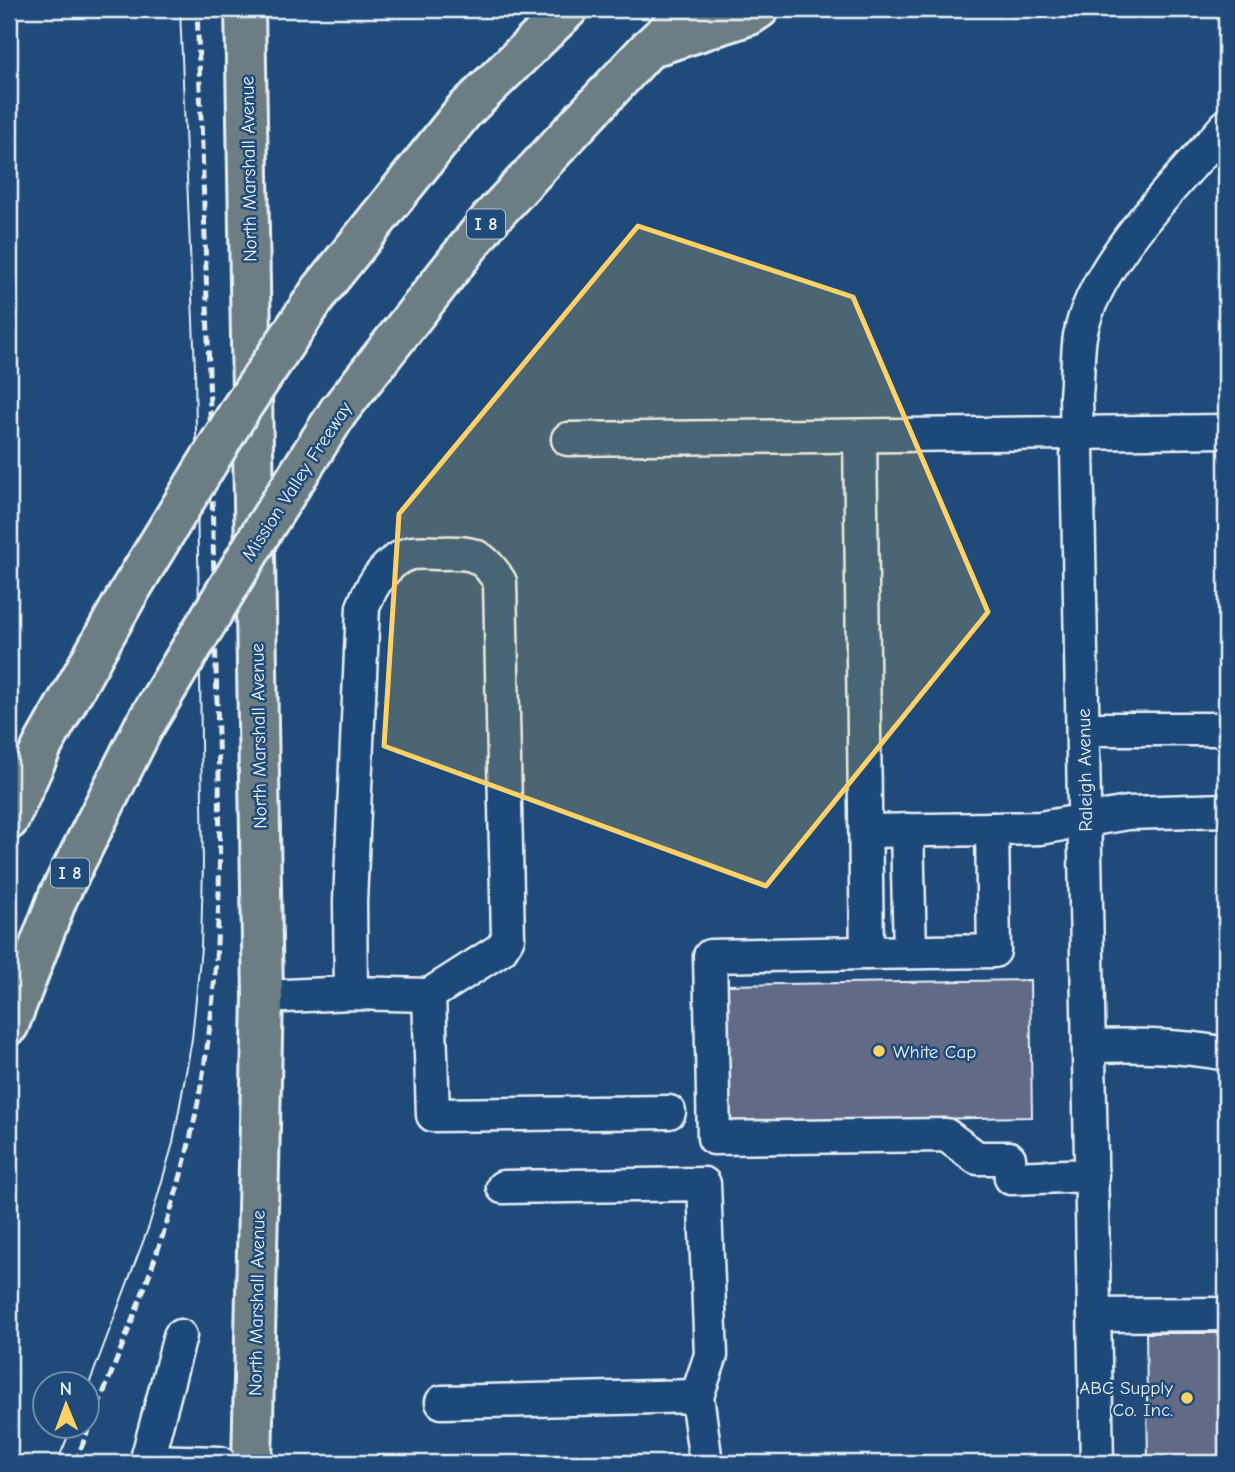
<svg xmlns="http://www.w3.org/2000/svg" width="1235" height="1472" font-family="'Comic Neue',sans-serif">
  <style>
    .building { fill: #646b88; stroke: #e8f1f8; stroke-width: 2 }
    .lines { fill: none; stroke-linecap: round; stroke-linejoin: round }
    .minor-casing { stroke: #e8f1f8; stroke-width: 37 }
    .major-casing { stroke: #e8f1f8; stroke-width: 44 }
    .highway-casing { stroke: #e8f1f8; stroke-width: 44 }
    .minor { stroke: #1f4a7a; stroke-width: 32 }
    .major { stroke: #6c7e84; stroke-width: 38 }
    .highway { stroke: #6c7e84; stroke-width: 38 }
    .tram { stroke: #e8f1f8; stroke-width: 2 }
    .rail { stroke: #e8f1f8; stroke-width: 5; stroke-dasharray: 10 5; stroke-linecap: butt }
    .highway-bridge-casing { stroke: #e8f1f8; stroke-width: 44; stroke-linecap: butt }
    .highway-bridge { stroke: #6c7e84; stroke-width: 38 }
    .marked { fill: #ffd166; fill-opacity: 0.2; stroke: #ffd166; stroke-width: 5; stroke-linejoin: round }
    .poi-dot { fill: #ffd166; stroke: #1f4a7a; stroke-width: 2.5 }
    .labels { text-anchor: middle; stroke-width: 5; stroke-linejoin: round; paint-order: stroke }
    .shield { fill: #1f4a7a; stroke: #acbfd2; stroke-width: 2 }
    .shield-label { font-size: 18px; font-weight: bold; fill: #e8f1f8 }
    .street-label { font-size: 19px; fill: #e8f1f8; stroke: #1f4a7a }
    .poi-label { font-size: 19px; fill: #e8f1f8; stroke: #1f4a7a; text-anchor: start }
  </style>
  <rect width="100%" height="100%" fill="#1f4a7a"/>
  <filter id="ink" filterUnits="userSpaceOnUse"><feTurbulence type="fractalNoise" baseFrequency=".0143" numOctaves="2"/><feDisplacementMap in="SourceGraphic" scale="14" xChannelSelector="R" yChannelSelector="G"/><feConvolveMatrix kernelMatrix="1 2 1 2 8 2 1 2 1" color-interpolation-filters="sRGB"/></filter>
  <g filter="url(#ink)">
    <g class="building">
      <path d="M1030,980l2,137 -303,6 -3,-138z"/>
      <path d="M1146,1333h80v130h-78z"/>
    </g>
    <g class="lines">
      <g class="minor-casing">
        <g id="minor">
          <path d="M860,436l7,517 127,-2 -2,-122 48,-1 88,-15 98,-3"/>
          <path d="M568,439l658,-8"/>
          <path d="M1083,729h143"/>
          <path d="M907,830l3,122"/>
          <path d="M866,831l126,-2"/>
          <path d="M867,953l-157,3 4,182 232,-3 31,23h32l2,20 81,-3"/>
          <path d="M429,995l4,120 236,-3"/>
          <path d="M263,997l88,-4 78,2 72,-46 7,-11 -8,-356c-17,-28 -27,-30 -59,-29 -10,0 -24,-2 -33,1 -24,9 -37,32 -45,53l-13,295 1,91"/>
          <path d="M1090,1046c46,-1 90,-1 136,8"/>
          <path d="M503,1187l201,-3 7,171 -14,41"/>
          <path d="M1094,1315l132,-1"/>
          <path d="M442,1402l255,-6 9,67"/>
          <path d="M147,1461l73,2"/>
          <path d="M146,1463l34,-127"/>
          <path d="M1097,1463l-21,-1067c2,-20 1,-41 4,-60 14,-74 97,-153 146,-210"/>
        </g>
      </g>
      <g class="major-casing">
        <path id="major" d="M245,9l18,988 -11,466"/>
      </g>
      <g class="highway-casing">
        <g id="highway">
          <path d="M661,44l89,-29 9,-6"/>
          <path d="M320,291l143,-179 105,-103"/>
          <path d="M338,412l152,-193 159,-171 42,-39"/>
          <path d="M9,820l34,-75 86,-153"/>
          <path d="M9,1025l49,-128 85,-169"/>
        </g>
      </g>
      <use href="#minor" class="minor"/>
      <use href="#major" class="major"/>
      <use href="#highway" class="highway"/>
      <g class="tram">
        <path d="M88,1387l61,-161 24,-83 19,-104 9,-91 2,-85 -8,-494 -15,-360"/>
        <path d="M57,1463l15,-37"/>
      </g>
      <path class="rail" d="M75,1463c49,-122 102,-242 125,-372 28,-151 19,-306 15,-459 -4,-208 -10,-415 -18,-623"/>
      <g class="highway-bridge-casing">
        <g id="highway-bridge">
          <path d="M129,592l111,-182 80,-119"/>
          <path d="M143,728l118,-195 77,-121"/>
        </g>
      </g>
      <use href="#highway-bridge" class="highway-bridge"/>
    </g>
  </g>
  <path class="marked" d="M638,226l215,71 135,315 -222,274 -382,-140 15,-232z"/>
  <g class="poi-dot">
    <circle cx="879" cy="1051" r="7"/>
    <circle cx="1187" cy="1398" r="7"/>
  </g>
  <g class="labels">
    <g class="shield">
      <rect x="467" y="209.5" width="38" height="29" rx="5"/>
      <rect x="51" y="858.5" width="38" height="29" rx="5"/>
    </g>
    <g class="shield-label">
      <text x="486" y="230">I 8</text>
      <text x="70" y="879">I 8</text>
    </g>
    <g class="street-label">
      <text transform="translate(248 169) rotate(-91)" y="7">North Marshall Avenue</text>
      <text transform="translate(296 481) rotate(-57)" y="7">Mission Valley Freeway</text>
      <text transform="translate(258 736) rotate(-91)" y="7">North Marshall Avenue</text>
      <text transform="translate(1084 770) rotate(-91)" y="7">Raleigh Avenue</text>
      <text transform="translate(256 1303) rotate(-89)" y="7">North Marshall Avenue</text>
    </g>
    <g class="poi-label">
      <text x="893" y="1058">White Cap</text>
      <text x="1173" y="1394" text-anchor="end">ABC Supply<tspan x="1173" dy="22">Co. Inc.</tspan></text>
    </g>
  </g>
  <rect width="1235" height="1472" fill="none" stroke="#1f4a7a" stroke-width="35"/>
  <rect x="18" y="18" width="1200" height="1437" fill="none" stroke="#e8f1f8" stroke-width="2.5" filter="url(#ink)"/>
  <g transform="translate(66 1405) rotate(359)"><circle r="33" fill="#1f4a7a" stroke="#6f8dac" stroke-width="2"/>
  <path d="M0-5L12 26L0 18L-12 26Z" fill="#ffd166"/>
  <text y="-10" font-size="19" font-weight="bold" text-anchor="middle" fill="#e8f1f8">N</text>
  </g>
</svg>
